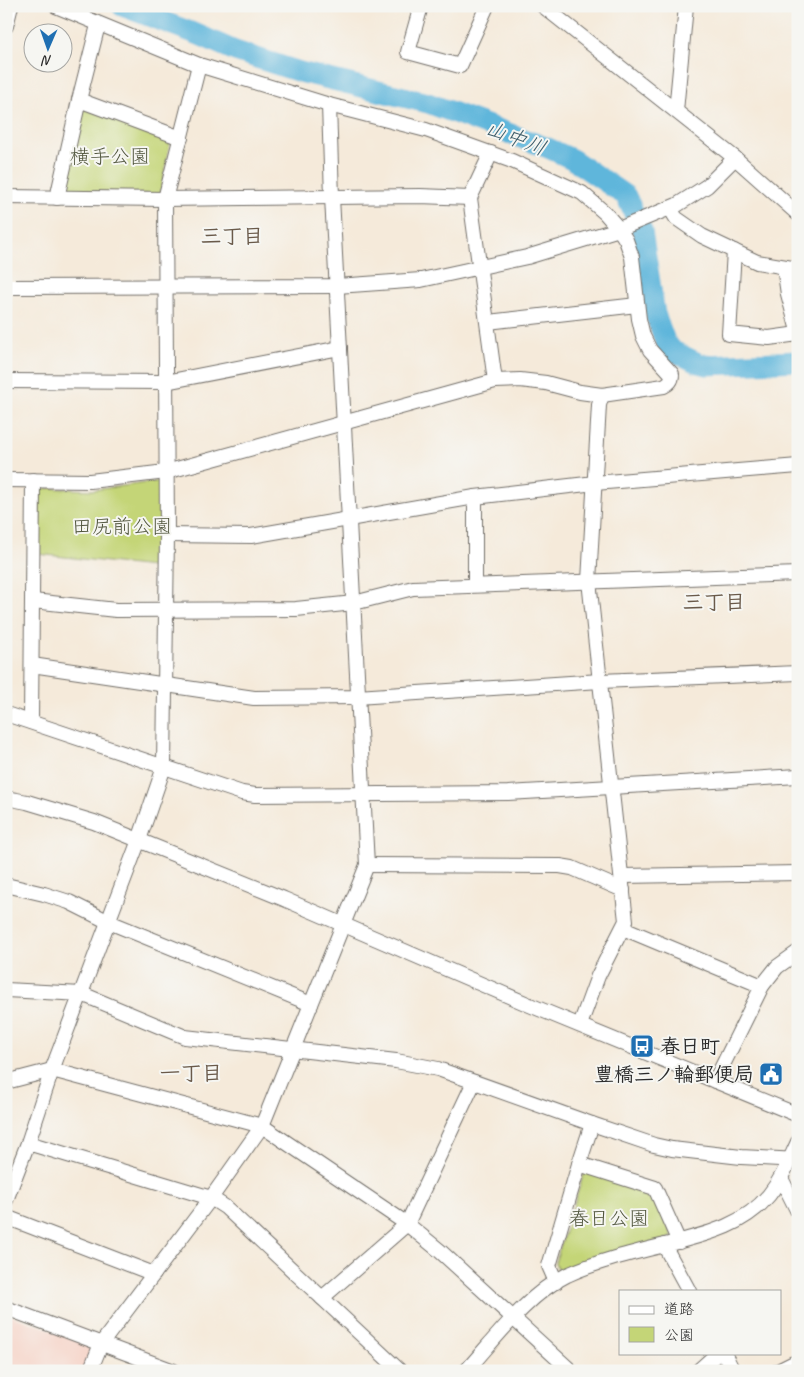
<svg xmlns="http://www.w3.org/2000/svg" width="804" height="1377" font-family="Caveat,'Klee One',sans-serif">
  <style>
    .built { fill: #f6d1c5 }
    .green { fill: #c4d577; stroke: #788051 }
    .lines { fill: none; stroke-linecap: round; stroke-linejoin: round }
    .river { stroke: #5fb6db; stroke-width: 21 }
    .minor-casing { stroke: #726e68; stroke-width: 16 }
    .minor { stroke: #fff; stroke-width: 14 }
    .labels { text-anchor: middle; stroke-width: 4; stroke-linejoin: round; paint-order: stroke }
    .park-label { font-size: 20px; fill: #51563e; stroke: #f6f6f2 }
    .poi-label { font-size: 20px; font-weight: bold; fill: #2b2b2b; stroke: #f6f6f2; text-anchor: start }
    .water-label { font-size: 21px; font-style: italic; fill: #3d5c69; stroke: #f6f6f2 }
    .neighbourhood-label { font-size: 21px; font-weight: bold; fill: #6a5a4a; stroke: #f6f6f2 }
  </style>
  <rect width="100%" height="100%" fill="#f6f6f2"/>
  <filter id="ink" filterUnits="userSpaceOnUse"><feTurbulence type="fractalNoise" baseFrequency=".02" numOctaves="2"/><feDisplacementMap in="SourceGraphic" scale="10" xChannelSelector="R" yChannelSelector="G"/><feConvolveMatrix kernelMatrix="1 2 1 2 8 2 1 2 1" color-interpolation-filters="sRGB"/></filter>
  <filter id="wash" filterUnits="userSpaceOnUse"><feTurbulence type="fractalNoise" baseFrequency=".0096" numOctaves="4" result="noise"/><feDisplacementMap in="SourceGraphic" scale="20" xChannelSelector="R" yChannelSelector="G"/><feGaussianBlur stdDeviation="1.12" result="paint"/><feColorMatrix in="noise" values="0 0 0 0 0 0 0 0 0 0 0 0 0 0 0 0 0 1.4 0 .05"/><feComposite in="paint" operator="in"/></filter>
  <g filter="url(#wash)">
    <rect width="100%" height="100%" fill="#f5eada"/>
    <path class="built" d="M6,1314l89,31 -10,26h-79z"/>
    <g class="green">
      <path d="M83,108l88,31 -11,56 -95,-5z"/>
      <path d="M160,481l1,87 -123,-14 1,-62 3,-4 51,2z"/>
      <path d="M585,1170l68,25 20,42 -114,34 -4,-8z"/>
    </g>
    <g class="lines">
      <path class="river" d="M122,6l77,29 36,16 65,21 128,31 120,45 24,11 54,37 16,35 13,83 10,27 6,9 27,13 9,2 91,-4"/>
    </g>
  </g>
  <g filter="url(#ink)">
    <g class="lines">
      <g class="minor-casing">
        <g id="minor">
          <path d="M421,6l-13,46 52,14 27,-60"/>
          <path d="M543,6l192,152 63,56"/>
          <path d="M6,26l5,-20"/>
          <path d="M79,100l102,38"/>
          <path d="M676,111l10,-105"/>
          <path d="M491,153l-21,45 25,183"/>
          <path d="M6,197l159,2 255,-3 50,2"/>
          <path d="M57,198l22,-98 19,-75"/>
          <path d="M670,208l6,10 26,18 55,26 41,7"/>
          <path d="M734,251l-5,83 40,4 29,-4"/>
          <path d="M784,267l4,27 10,37"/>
          <path d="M6,287l331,-1 84,-6 106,-23 92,-28 58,-24 30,-19 28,-28"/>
          <path d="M488,322l149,-17"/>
          <path d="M6,381l160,1 174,-34"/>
          <path d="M6,480l84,1 76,-9 329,-91 25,-1 26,3 34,9 22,3 62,-9c5,-3 8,-5 8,-12l-22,-24 -7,-14 -4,-17 -7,-62 -6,-17 -7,-11 -14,-16 -23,-20 -70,-32 -86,-31 -97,-25 -130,-40 -143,-59"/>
          <path d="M475,497v88"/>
          <path d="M167,535l84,1 224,-39 120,-14 203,-17"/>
          <path d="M33,601l83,9 180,-1 58,-6 59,-15 385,-14"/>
          <path d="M32,665l222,33 103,-1 243,-16 198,-8"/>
          <path d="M6,714l236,79 13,2 253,-2 290,-17"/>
          <path d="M31,722l2,-242"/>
          <path d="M6,798l21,4 67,20 190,77 248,107 266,109"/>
          <path d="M367,865l193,1 12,2 51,22"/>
          <path d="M622,876l176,-3"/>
          <path d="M6,885l38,9 25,8 40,20 202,82"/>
          <path d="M623,928l139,58"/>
          <path d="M6,990l76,4 103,43 211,24 42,8 154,55 62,21 18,4 69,8 57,3"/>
          <path d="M580,1025l18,-49 28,-55 -37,-340 10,-176 3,-10"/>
          <path d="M715,1081l47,-95 15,-19 21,-15"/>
          <path d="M6,1082l46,-12 210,56 145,98 33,27 131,120"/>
          <path d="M28,1143l183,55 14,9 175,164"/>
          <path d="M579,1164l13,-40"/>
          <path d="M781,1178l17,34"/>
          <path d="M6,1200l22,-57 24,-73 87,-230 25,-73 3,-232 -2,-336 34,-134"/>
          <path d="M6,1217l148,57"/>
          <path d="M664,1245l25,46"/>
          <path d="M556,1282l-7,-16 30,-102 76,24 24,54"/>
          <path d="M322,1298l85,-74 67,-142"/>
          <path d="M6,1308l168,63"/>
          <path d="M724,1353l9,18"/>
          <path d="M90,1371l11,-27 110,-146 51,-72 105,-261 -35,-668 -3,-92"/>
          <path d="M466,1371c29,-32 62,-77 101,-96 31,-14 66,-22 98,-30 38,-10 78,-18 104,-50 13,-16 20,-34 29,-53"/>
          <path d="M698,1371l20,-18"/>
          <path d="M778,1371l20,-10"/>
        </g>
      </g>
      <use href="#minor" class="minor"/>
    </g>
  </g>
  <defs>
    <g id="bus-square" transform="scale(1.25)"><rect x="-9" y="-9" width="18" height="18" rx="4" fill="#1f6fb2" stroke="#f6f6f2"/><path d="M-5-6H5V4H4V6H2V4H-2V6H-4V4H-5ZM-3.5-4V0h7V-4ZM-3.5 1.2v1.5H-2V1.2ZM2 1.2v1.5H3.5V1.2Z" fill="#fff"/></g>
    <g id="civic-square" transform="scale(1.25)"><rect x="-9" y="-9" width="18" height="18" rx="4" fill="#1f6fb2" stroke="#f6f6f2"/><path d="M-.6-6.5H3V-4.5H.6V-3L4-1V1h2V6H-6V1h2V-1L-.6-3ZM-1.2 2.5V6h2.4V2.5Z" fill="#fff"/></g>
  </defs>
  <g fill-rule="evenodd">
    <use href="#bus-square" x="642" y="1046"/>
    <use href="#civic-square" x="771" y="1074"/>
  </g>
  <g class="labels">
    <g class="park-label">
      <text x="110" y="163">横手公園</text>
      <text x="122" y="533">田尻前公園</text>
      <text x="609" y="1225">春日公園</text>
    </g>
    <g class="poi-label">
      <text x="660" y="1053">春日町</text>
      <text x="754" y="1081" text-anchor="end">豊橋三ノ輪郵便局</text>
    </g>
    <g class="water-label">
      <text transform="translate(516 138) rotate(21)" y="7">山中川</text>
    </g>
    <g class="neighbourhood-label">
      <text x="232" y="243">三丁目</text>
      <text x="714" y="609">三丁目</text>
      <text x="191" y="1080">一丁目</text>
    </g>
  </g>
  <rect width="804" height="1377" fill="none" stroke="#f6f6f2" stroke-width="25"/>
  <rect x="619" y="1290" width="162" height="65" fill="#f6f6f2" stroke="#a5a5a2"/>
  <rect x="629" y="1306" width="25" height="8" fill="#ffffff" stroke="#a5a5a2"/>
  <text x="664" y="1314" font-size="15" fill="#2b2b2b">道路</text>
  <rect x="629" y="1327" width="25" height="15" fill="#c4d577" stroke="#a5a5a2"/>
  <text x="664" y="1340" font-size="15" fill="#2b2b2b">公園</text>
  <g transform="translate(48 48) rotate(182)"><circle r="24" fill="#f6f6f2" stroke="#a5a5a2"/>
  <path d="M0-4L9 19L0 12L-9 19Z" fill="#1f6fb2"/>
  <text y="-8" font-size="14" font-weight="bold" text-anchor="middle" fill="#2b2b2b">N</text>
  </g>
</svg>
